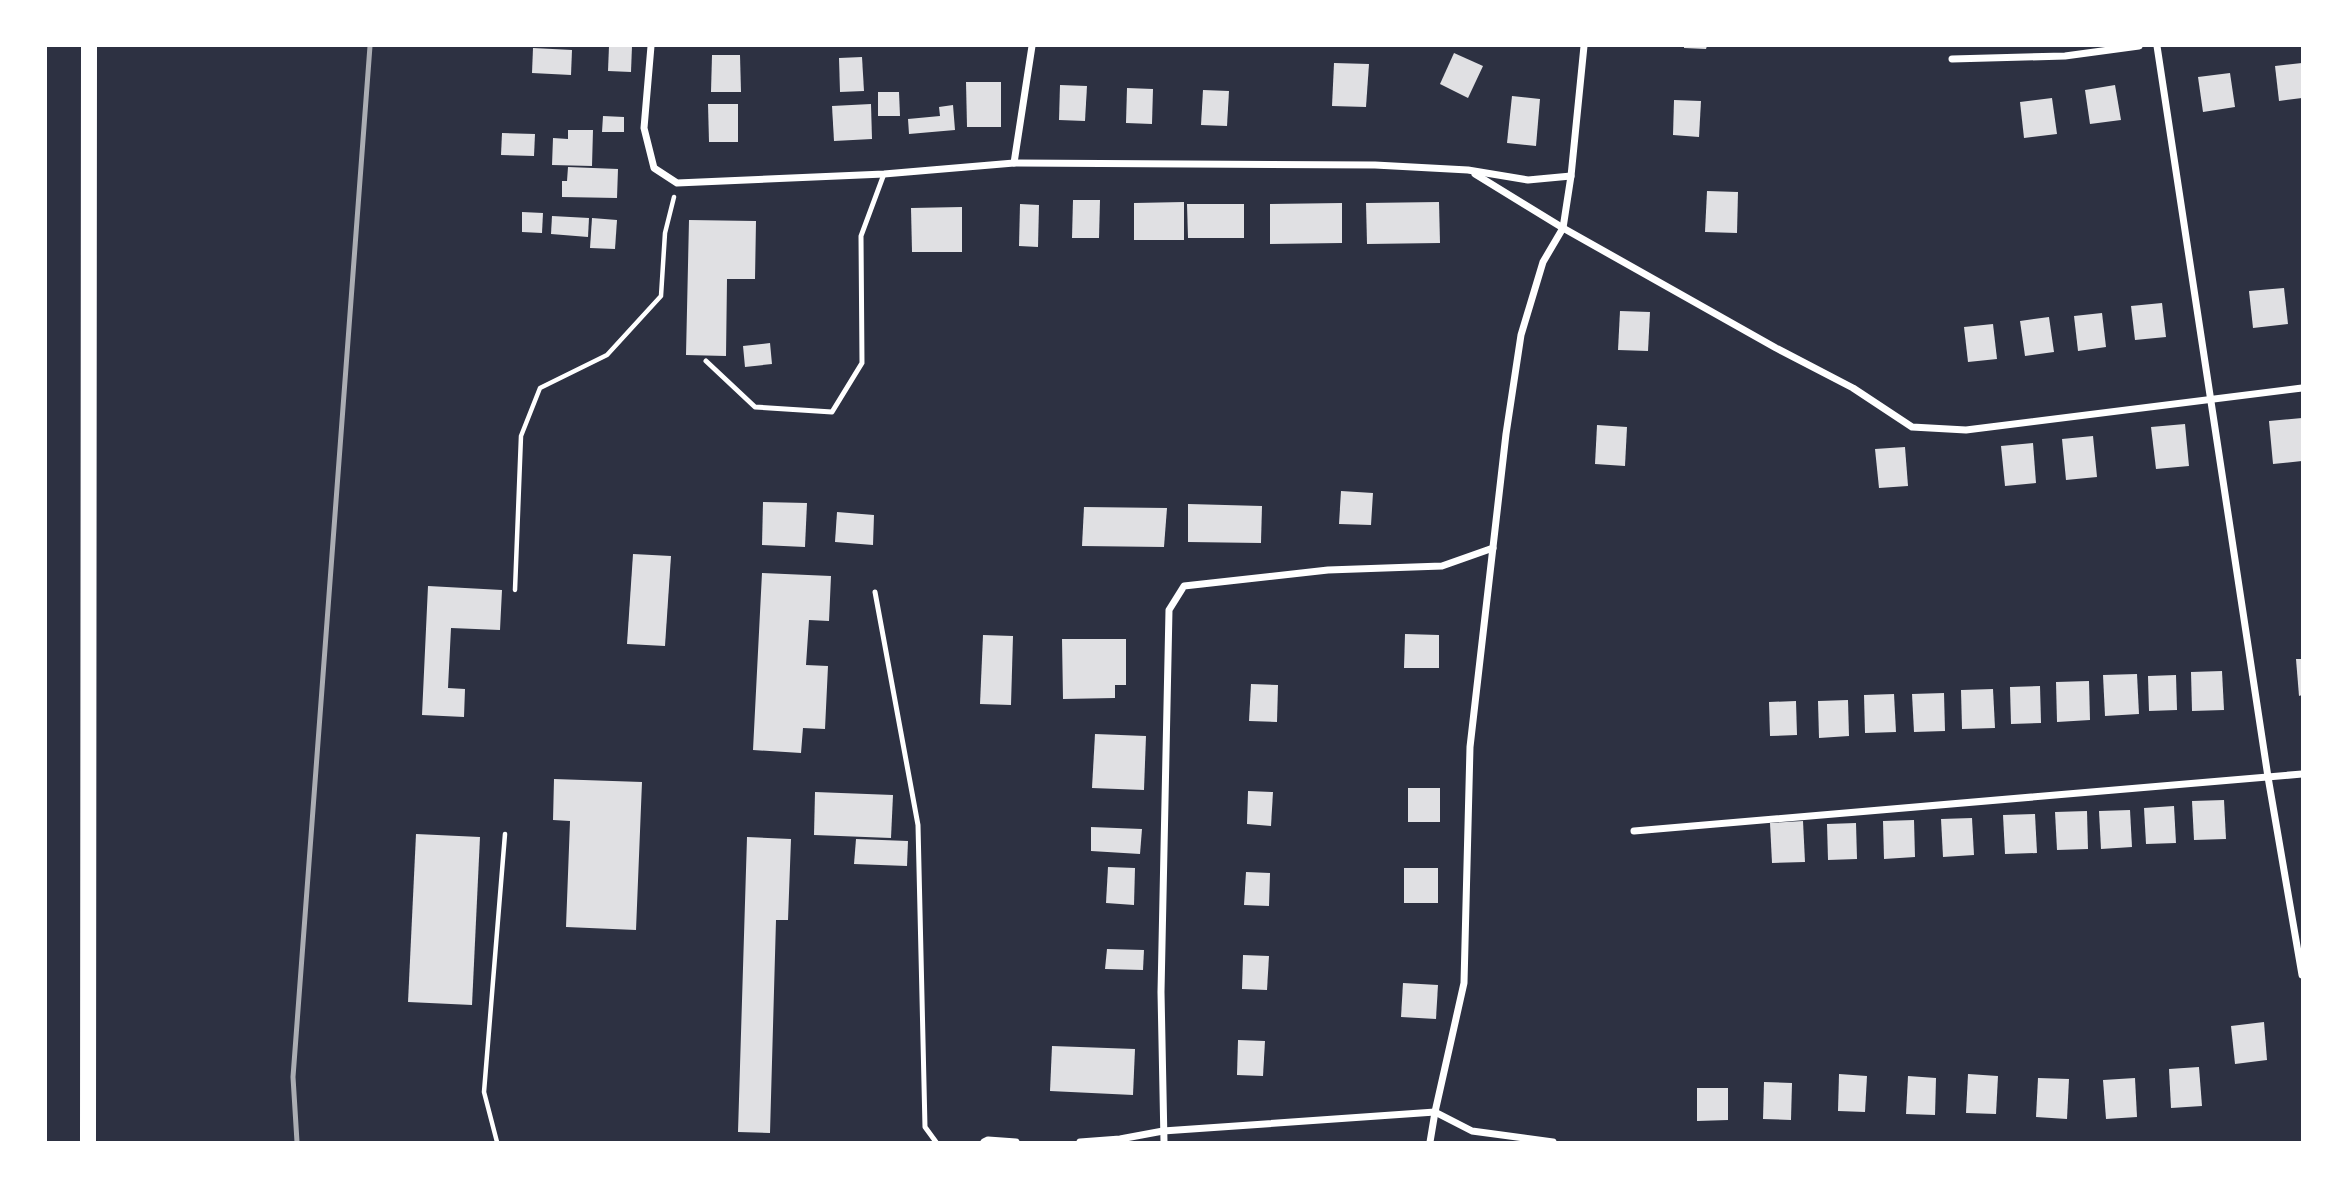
<svg xmlns="http://www.w3.org/2000/svg" width="2348" height="1188" font-family="Helvetica,sans-serif">
  <style>
    .building { fill: #e0e0e3 }
    .lines { fill: none; stroke-linecap: round; stroke-linejoin: round }
    .path { stroke: #fff; stroke-width: 4.5 }
    .service { stroke: #fff; stroke-width: 5 }
    .minor { stroke: #fff; stroke-width: 7 }
    .primary { stroke: #fff; stroke-width: 16 }
    .rail { stroke: #abadb3; stroke-width: 5 }
  </style>
  <rect width="100%" height="100%" fill="#2d3142"/>
  <g class="building">
    <path d="M609,46h23l-1,26 -23,-1z"/>
    <path d="M1684,46h23l-1,3 -22,-1z"/>
    <path d="M533,48l39,2 -1,25 -39,-2z"/>
    <path d="M1454,53l29,13 -15,32 -28,-14z"/>
    <path d="M712,55h28l1,37h-30z"/>
    <path d="M862,57l2,34 -24,1 -1,-34z"/>
    <path d="M1334,63l35,1 -3,43 -34,-1z"/>
    <path d="M2302,63v35l-23,3 -4,-35z"/>
    <path d="M2230,73l5,34 -32,5 -5,-35z"/>
    <path d="M966,82h35v45h-34z"/>
    <path d="M1060,85l27,1 -2,35 -26,-1z"/>
    <path d="M2115,85l6,35 -31,4 -5,-34z"/>
    <path d="M1127,88l26,1 -1,35 -26,-1z"/>
    <path d="M1203,90l26,1 -2,35 -26,-1z"/>
    <path d="M878,92h21l1,24h-22z"/>
    <path d="M1512,96l28,3 -4,47 -29,-3z"/>
    <path d="M2052,98l5,36 -33,4 -4,-36z"/>
    <path d="M1674,100l27,1 -2,36 -26,-2z"/>
    <path d="M708,104h30v38h-29z"/>
    <path d="M871,104l1,35 -38,2 -2,-35z"/>
    <path d="M953,105l2,25 -46,4 -1,-15 32,-3 -1,-9z"/>
    <path d="M603,116l21,1v15h-22z"/>
    <path d="M568,130h25l-1,36 -40,-1 1,-27 15,1z"/>
    <path d="M502,133l33,1 -1,22 -33,-1z"/>
    <path d="M568,167l50,2 -1,29 -55,-1v-16h5z"/>
    <path d="M1707,191l31,1 -1,41 -32,-1z"/>
    <path d="M1073,200h27l-1,38h-27z"/>
    <path d="M1184,202v38h-50v-37z"/>
    <path d="M1439,202l1,41 -73,1 -1,-41z"/>
    <path d="M1342,203v40l-72,1v-40z"/>
    <path d="M1020,204l19,1 -1,42 -19,-1z"/>
    <path d="M1187,204h57v34h-56z"/>
    <path d="M962,207v45h-50l-1,-44z"/>
    <path d="M522,212l21,1 -1,20 -20,-1z"/>
    <path d="M552,216l37,2 -1,19 -37,-3z"/>
    <path d="M592,218l25,2 -2,29 -25,-1z"/>
    <path d="M689,220l67,1 -1,58h-28l-1,77 -40,-1z"/>
    <path d="M2284,288l4,36 -35,4 -4,-37z"/>
    <path d="M2162,303l4,34 -31,3 -4,-34z"/>
    <path d="M1620,311l30,1 -2,39 -30,-1z"/>
    <path d="M2102,313l4,34 -28,4 -4,-35z"/>
    <path d="M2049,317l5,35 -29,4 -5,-35z"/>
    <path d="M1993,324l4,35 -29,3 -4,-35z"/>
    <path d="M770,343l2,21 -27,3 -2,-21z"/>
    <path d="M2302,418v43l-29,3 -4,-43z"/>
    <path d="M2185,424l4,42 -33,3 -5,-42z"/>
    <path d="M1597,425l30,2 -2,39 -30,-2z"/>
    <path d="M2093,436l4,41 -31,3 -4,-41z"/>
    <path d="M2033,443l3,40 -31,3 -4,-40z"/>
    <path d="M1905,447l3,39 -29,2 -4,-39z"/>
    <path d="M1341,491l32,2 -2,32 -32,-1z"/>
    <path d="M763,502l44,1 -2,44 -43,-2z"/>
    <path d="M1188,504l74,2 -1,37 -73,-1z"/>
    <path d="M1084,507l83,1 -3,39 -82,-1z"/>
    <path d="M837,512l37,3 -1,30 -38,-3z"/>
    <path d="M633,554l38,2 -6,90 -38,-2z"/>
    <path d="M762,573l69,3 -2,45 -20,-1 -3,45 22,1 -3,63 -22,-1 -2,25 -48,-3z"/>
    <path d="M428,586l74,4 -2,40 -49,-2 -3,60 17,1 -1,28 -42,-2z"/>
    <path d="M1405,634l34,1v33h-35z"/>
    <path d="M983,635l30,1 -2,69 -31,-1z"/>
    <path d="M1062,639h64v46h-11v13l-52,1z"/>
    <path d="M2296,659h6v36l-3,1z"/>
    <path d="M2222,671l2,39 -32,1 -1,-39z"/>
    <path d="M2137,674l2,40 -34,2 -2,-41z"/>
    <path d="M2176,675l1,35 -28,1 -1,-35z"/>
    <path d="M2089,681l1,39 -33,2 -1,-40z"/>
    <path d="M1251,684l27,1 -1,37 -28,-1z"/>
    <path d="M2040,686l1,37 -30,1 -1,-37z"/>
    <path d="M1993,689l2,39 -33,1 -1,-39z"/>
    <path d="M1944,693l1,38 -31,1 -2,-38z"/>
    <path d="M1894,694l2,38 -31,1 -1,-38z"/>
    <path d="M1848,700l1,36 -30,2 -1,-37z"/>
    <path d="M1796,701l1,34 -27,1 -1,-34z"/>
    <path d="M1095,734l51,2 -2,54 -52,-2z"/>
    <path d="M554,779l88,3 -6,148 -70,-3 4,-106 -17,-1z"/>
    <rect x="1408" y="788" width="32" height="34"/>
    <path d="M1248,791l25,1 -2,34 -24,-2z"/>
    <path d="M815,792l78,3 -2,43 -77,-3z"/>
    <path d="M2224,800l2,39 -32,1 -2,-39z"/>
    <path d="M2174,806l2,37 -30,1 -2,-36z"/>
    <path d="M2130,810l2,37 -31,2 -2,-38z"/>
    <path d="M2087,811l1,38 -31,1 -2,-38z"/>
    <path d="M2035,814l2,39 -32,1 -2,-39z"/>
    <path d="M1972,818l2,37 -31,2 -2,-38z"/>
    <path d="M1914,820l1,37 -31,2 -1,-38z"/>
    <path d="M1803,821l2,41 -33,1 -2,-40z"/>
    <path d="M1856,823l1,36 -29,1 -1,-36z"/>
    <path d="M1091,827l51,2 -2,25 -49,-3z"/>
    <path d="M416,834l64,3 -8,168 -64,-3z"/>
    <path d="M747,837l44,2 -3,81h-12l-6,213 -32,-1z"/>
    <path d="M856,839l52,2 -1,25 -53,-2z"/>
    <path d="M1108,867l27,1 -1,37 -28,-2z"/>
    <rect x="1404" y="868" width="34" height="35"/>
    <path d="M1246,872l24,1 -1,33 -25,-1z"/>
    <path d="M1107,949l37,1 -1,20 -38,-1z"/>
    <path d="M1243,955l26,1 -2,34 -25,-1z"/>
    <path d="M1403,983l35,2 -2,34 -35,-2z"/>
    <path d="M2264,1022l3,38 -32,4 -4,-38z"/>
    <path d="M1238,1040l27,1 -2,35 -26,-1z"/>
    <path d="M1052,1046l83,3 -2,46 -83,-4z"/>
    <path d="M2199,1067l3,39 -31,2 -2,-39z"/>
    <path d="M1839,1074l28,2 -2,36 -27,-1z"/>
    <path d="M1968,1074l30,2 -2,38 -30,-1z"/>
    <path d="M1908,1076l28,2 -1,37 -29,-1z"/>
    <path d="M2038,1078l31,1 -2,40 -31,-2z"/>
    <path d="M2135,1078l2,39 -31,2 -3,-39z"/>
    <path d="M1764,1082l28,1 -1,37 -28,-1z"/>
    <path d="M1697,1088h31v32l-31,1z"/>
  </g>
  <g class="lines">
    <g class="path">
      <path d="M515,590l6,-154 19,-48 67,-33 54,-59 4,-63 9,-36"/>
      <path d="M497,1142l-13,-50 21,-258"/>
    </g>
    <g class="service">
      <path d="M706,361l49,46 77,5 30,-49 -1,-127 23,-62"/>
      <path d="M875,592l43,233 7,302 11,15"/>
    </g>
    <g class="minor">
      <path d="M651,46l-7,82 10,40 23,15 207,-9 130,-11 361,2 93,5 60,10 43,-4"/>
      <path d="M2157,46l111,731 34,198"/>
      <path d="M1952,59l113,-3 74,-10"/>
      <path d="M1014,163l18,-117"/>
      <path d="M1475,174l88,54 213,120 77,40 59,39 54,3 336,-42"/>
      <path d="M1634,831l668,-57"/>
      <path d="M984,1142l4,-2 28,2"/>
      <path d="M1080,1142l40,-3 43,-8 272,-19 37,19 81,11"/>
      <path d="M1164,1142l-3,-150 8,-382 15,-24 144,-16 114,-4 51,-18"/>
      <path d="M1430,1142l5,-30 29,-129 6,-236 36,-313 15,-99 22,-73 20,-34 8,-52 13,-130"/>
    </g>
    <path class="primary" d="M88,1142l1,-1096"/>
    <path class="rail" d="M297,1142l-4,-65 77,-1031"/>
  </g>
  <rect width="2348" height="1188" fill="none" stroke="#ffffff" stroke-width="94"/>
</svg>
